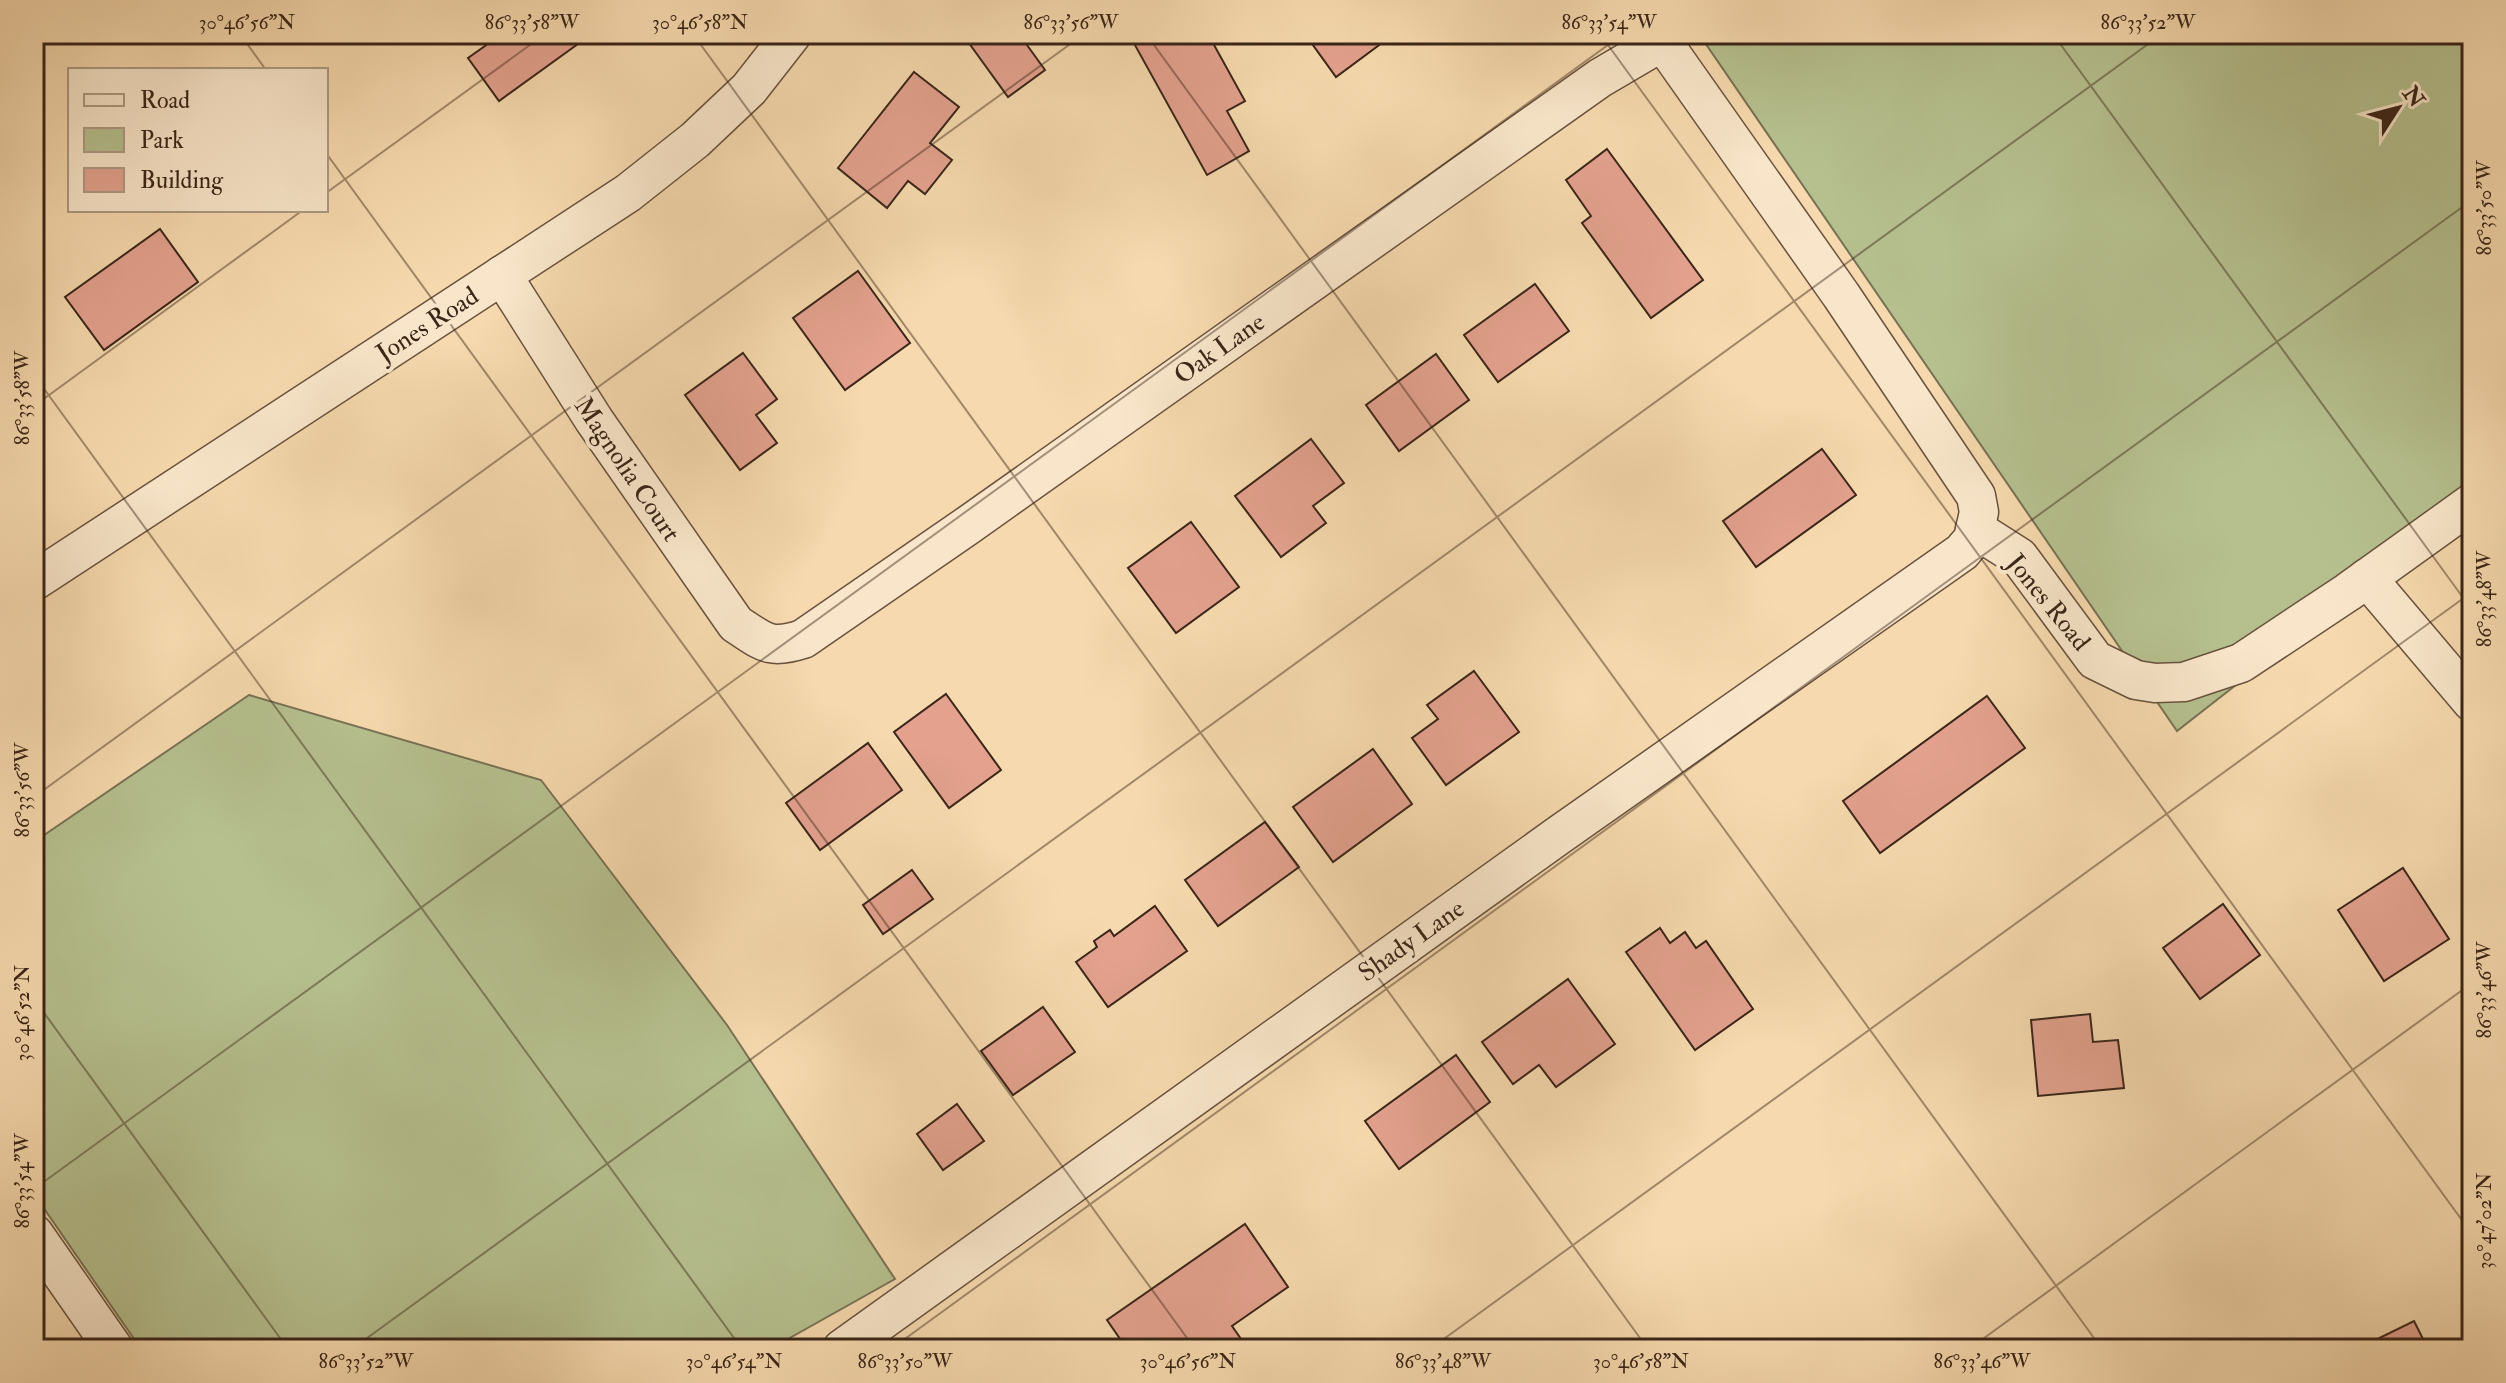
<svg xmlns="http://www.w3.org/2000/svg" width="2506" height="1383" font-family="'IM FELL Double Pica',serif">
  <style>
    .green { fill: #b6c08f; stroke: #787254; stroke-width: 2 }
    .building { fill: #e3a18e; stroke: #3a2518; stroke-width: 2 }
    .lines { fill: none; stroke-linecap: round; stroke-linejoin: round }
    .minor-casing { stroke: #69523e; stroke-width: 41 }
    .minor { stroke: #f9e6ca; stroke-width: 38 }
    .ticks { fill: none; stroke: #3a2518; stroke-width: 2; stroke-opacity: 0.45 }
    .labels { text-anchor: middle; stroke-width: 8; stroke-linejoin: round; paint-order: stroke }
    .street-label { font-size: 26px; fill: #3a2518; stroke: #f9e6ca }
    .neatline { fill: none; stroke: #3a2518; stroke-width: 3 }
    .ticks-label { font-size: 20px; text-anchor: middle; fill: #3a2518 }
  </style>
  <rect width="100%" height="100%" fill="#f6d9ae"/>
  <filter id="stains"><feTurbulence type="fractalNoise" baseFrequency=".0025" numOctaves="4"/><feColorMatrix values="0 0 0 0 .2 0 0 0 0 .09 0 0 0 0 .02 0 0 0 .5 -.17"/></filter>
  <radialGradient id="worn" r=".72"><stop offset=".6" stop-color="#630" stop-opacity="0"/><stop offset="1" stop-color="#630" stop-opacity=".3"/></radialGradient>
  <g class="green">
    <path d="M1699,34h773v479l-135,93 -160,125z"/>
    <path d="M249,695l292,85 186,245 168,254 -125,70h-629l-107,-155v-352z"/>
  </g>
  <g class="building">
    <path d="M502,34h75l5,7 -83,60 -31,-43z"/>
    <path d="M973,34h46l26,36 -37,27 -42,-58z"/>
    <path d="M1138,34h70l37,67 -18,10 22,40 -42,24 -76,-137z"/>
    <path d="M1305,34h89l-58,43z"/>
    <path d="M914,72l45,35 -29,36 22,17 -27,34 -17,-13 -21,27 -49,-40z"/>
    <path d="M1607,149l96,131 -52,38 -69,-95 9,-7 -25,-36z"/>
    <path d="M160,229l38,53 -94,68 -39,-53z"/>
    <path d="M858,271l52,72 -65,47 -52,-72z"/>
    <path d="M1535,284l34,47 -71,51 -34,-47z"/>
    <path d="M743,353l34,46 -21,16 21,28 -37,27 -55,-75z"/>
    <path d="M1436,354l33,46 -70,51 -33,-46z"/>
    <path d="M1311,439l33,44 -31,23 13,17 -45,34 -46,-61z"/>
    <path d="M1822,449l34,46 -100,72 -33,-46z"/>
    <path d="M1191,522l48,65 -63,46 -48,-65z"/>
    <path d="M1474,671l45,61 -73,53 -34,-47 26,-19 -11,-14z"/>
    <path d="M946,694l55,76 -52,38 -55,-76z"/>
    <path d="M1987,696l38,52 -145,105 -37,-52z"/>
    <path d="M868,743l34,47 -82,60 -34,-47z"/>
    <path d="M1373,749l39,55 -79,58 -40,-55z"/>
    <path d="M1265,822l34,45 -81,59 -33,-46z"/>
    <path d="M2403,868l46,71 -65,42 -46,-71z"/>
    <path d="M912,870l21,29 -50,35 -20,-29z"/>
    <path d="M2223,904l37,51 -60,44 -37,-51z"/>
    <path d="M1155,906l32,45 -79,56 -32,-45 21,-15 -3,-6 16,-11 4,6z"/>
    <path d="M1660,928l10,15 15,-11 11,16 10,-7 47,68 -58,41 -69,-98z"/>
    <path d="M1568,979l47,65 -59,43 -17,-22 -26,19 -31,-42z"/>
    <path d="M1043,1007l32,45 -62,43 -32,-44z"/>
    <path d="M2090,1014l3,28 25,-2 6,48 -86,8 -7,-76z"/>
    <path d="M1456,1055l34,47 -91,67 -34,-48z"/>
    <path d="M957,1104l27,37 -41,29 -26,-36z"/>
    <path d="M1245,1224l43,63 -56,39 16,23h-121l-20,-29z"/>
    <path d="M2414,1321l14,28h-71z"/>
  </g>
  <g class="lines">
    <g class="minor-casing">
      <g id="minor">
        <path d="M502,275l92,145 142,204c28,18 33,26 67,15l164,-113 633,-448 63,-37"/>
        <path d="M1975,529l44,28 76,103 41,20 19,3 29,-1 57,-19 107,-71 124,-89"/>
        <path d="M2367,578l105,124"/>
        <path d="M34,581l594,-388 67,-53 54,-51 43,-55"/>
        <path d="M34,1234l80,115"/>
        <path d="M842,1349l717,-514 403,-283 11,-13 6,-27 -3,-16 -135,-201 -184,-261"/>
      </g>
    </g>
    <use href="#minor" class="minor"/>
  </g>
  <path class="ticks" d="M240,34l26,36M693,34l955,1315M1146,34l956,1315M1600,34l872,1200M2053,34l419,576M326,153l869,1196M326,193l219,-159M34,375l708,974M34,406l269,-196M34,797l1050,-763M34,999l254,350M34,1189l1589,-1155M352,1349l1810,-1315M891,1349l1581,-1149M1430,1349l1042,-757M1969,1349l503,-366"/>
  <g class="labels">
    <g class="street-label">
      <text transform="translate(427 324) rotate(-33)" y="9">Jones Road</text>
      <text transform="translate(1219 348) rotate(-35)" y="9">Oak Lane</text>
      <text transform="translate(628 469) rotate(56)" y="9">Magnolia Court</text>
      <text transform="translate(2049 602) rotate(51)" y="9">Jones Road</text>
      <text transform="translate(1411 940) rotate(-35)" y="9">Shady Lane</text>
    </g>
  </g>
  <rect width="2506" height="1383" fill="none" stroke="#f6d9ae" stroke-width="88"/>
  <rect x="68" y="68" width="260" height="144" fill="#f9e6ca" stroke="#ad9983" stroke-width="2"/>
  <rect x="84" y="94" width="40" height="12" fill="#f9e6ca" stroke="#ad9983" stroke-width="2"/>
  <text x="140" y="108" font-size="24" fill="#3a2518">Road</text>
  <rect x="84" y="128" width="40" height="24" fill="#b6c08f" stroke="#ad9983" stroke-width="2"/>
  <text x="140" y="148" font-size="24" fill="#3a2518">Park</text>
  <rect x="84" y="168" width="40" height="24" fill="#e3a18e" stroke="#ad9983" stroke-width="2"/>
  <text x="140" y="188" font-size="24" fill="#3a2518">Building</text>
  <g transform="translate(2398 108) rotate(54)" stroke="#f9e6ca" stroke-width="6" paint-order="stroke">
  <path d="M0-6L14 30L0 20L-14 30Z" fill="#3a2518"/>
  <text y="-12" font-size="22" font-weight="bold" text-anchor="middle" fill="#3a2518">N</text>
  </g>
  <rect x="44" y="44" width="2418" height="1295" class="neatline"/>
  <g class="ticks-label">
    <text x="247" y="29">30°46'56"N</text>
    <text x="532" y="29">86°33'58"W</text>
    <text x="700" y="29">30°46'58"N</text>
    <text x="1071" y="29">86°33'56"W</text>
    <text x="1609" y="29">86°33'54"W</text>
    <text x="2148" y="29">86°33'52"W</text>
    <text transform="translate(2484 208) rotate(-90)" y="7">86°33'50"W</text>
    <text transform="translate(22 398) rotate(-90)" y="7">86°33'58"W</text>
    <text transform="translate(2484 599) rotate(-90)" y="7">86°33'48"W</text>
    <text transform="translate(22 790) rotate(-90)" y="7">86°33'56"W</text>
    <text transform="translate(2484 990) rotate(-90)" y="7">86°33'46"W</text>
    <text transform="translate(22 1013) rotate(-90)" y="7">30°46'52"N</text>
    <text transform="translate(22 1181) rotate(-90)" y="7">86°33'54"W</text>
    <text transform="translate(2484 1221) rotate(-90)" y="7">30°47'02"N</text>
    <text x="366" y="1368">86°33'52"W</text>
    <text x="734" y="1368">30°46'54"N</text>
    <text x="905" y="1368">86°33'50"W</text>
    <text x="1188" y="1368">30°46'56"N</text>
    <text x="1443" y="1368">86°33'48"W</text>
    <text x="1641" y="1368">30°46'58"N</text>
    <text x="1982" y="1368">86°33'46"W</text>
  </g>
  <rect width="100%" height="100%" filter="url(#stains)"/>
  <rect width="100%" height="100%" fill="url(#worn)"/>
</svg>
